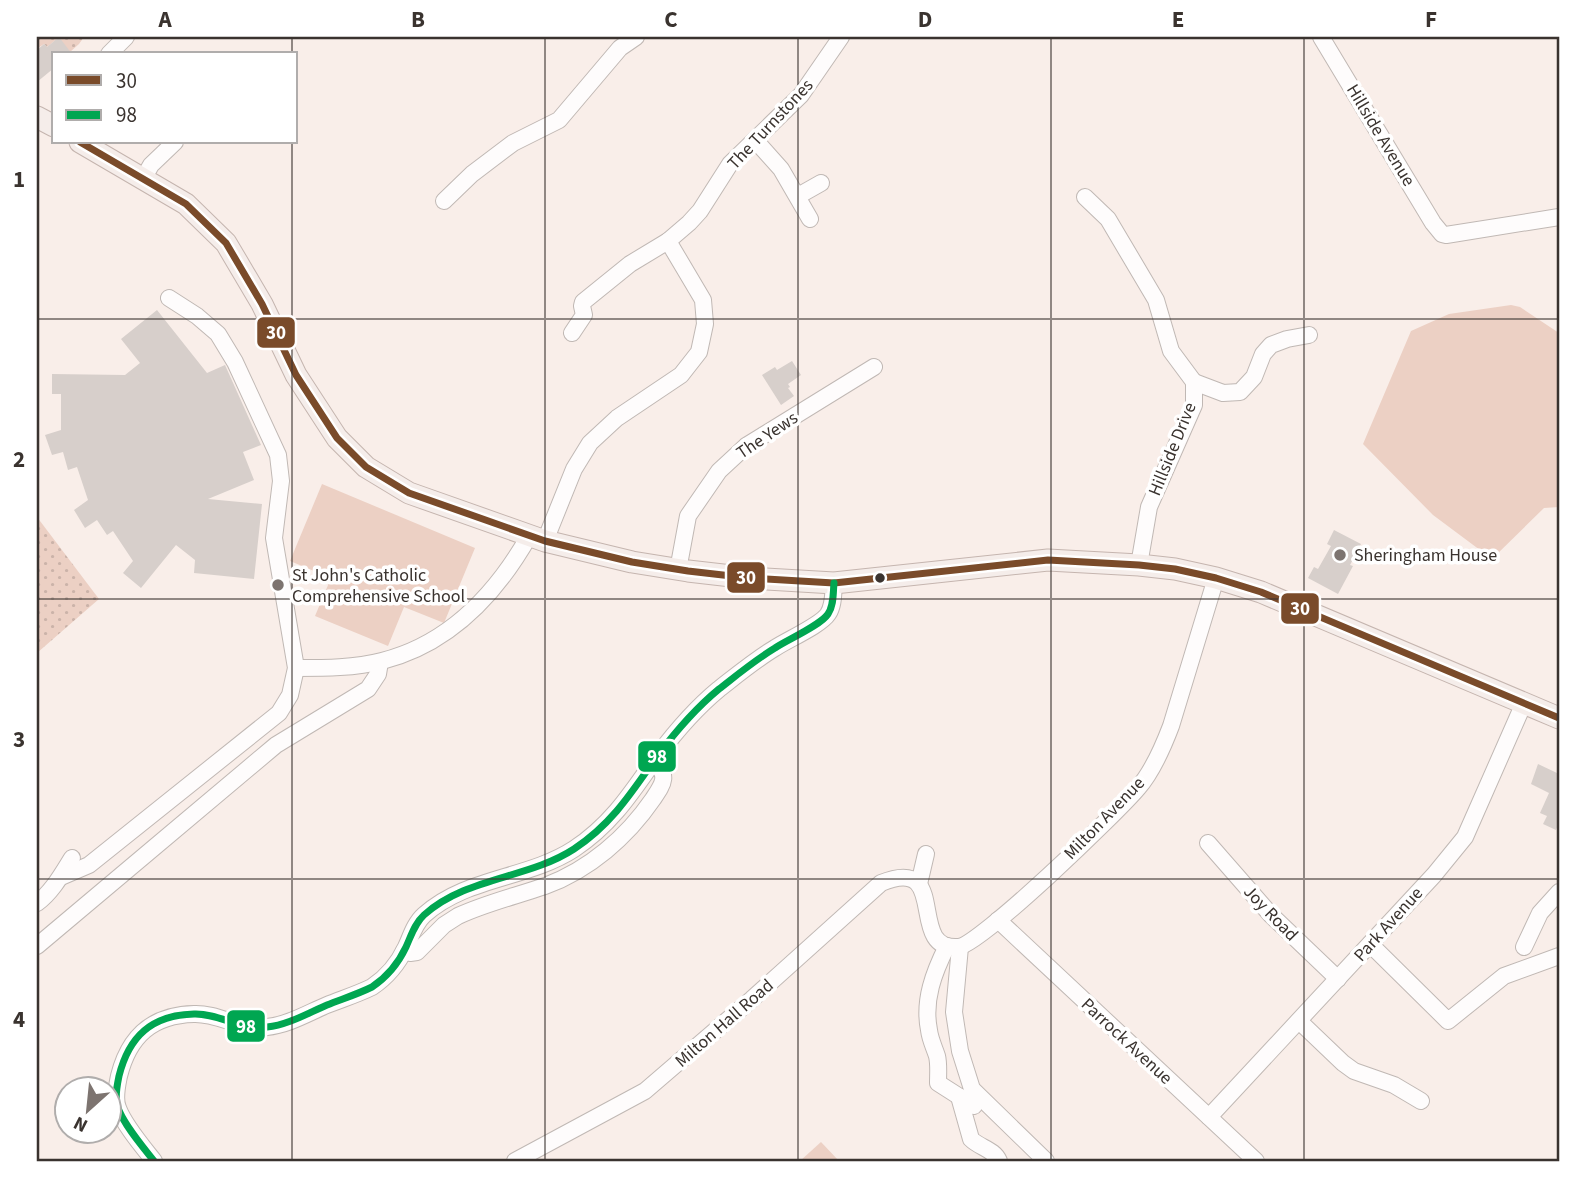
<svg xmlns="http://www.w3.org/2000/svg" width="1596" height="1198" font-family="'Source Sans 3',sans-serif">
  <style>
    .grass { fill: #ecd0c4 }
    .park { fill: url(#park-dots) }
    .building { fill: #d7cfcb }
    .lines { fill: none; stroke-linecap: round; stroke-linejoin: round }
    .minor-casing { stroke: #c0b8b4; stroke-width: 18 }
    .major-casing { stroke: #c5b5af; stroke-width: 23 }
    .minor { stroke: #fefcfc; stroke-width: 16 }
    .major { stroke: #f5edea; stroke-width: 21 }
    .bus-1-casing { stroke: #fff; stroke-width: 12 }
    .bus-2-casing { stroke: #fff; stroke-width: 12 }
    .bus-1 { stroke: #7a4b2a; stroke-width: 7 }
    .bus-2 { stroke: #00a651; stroke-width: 7 }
    .grid { fill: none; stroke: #3a332f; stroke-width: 2; stroke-opacity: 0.55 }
    .poi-dot { fill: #7d7470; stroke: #fff; stroke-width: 2.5 }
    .bus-dot { fill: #3a332f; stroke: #fff; stroke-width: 2.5 }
    .labels { text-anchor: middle; stroke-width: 7; stroke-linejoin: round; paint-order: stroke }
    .street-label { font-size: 18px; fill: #3a332f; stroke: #fff }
    .poi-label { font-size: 18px; fill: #3a332f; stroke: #fff; text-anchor: start }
    .line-badge { stroke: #fff; stroke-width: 2.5 }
    .badge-label { font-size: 19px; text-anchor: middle; font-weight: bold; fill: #fff }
    .neatline { fill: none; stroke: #3a332f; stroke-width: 2.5 }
    .grid-label { font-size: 23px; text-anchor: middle; font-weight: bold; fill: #3a332f }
  </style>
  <defs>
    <pattern id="park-dots" width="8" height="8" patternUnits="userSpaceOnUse" patternTransform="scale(1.75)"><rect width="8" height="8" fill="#ecd0c4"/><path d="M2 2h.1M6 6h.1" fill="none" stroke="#cbb3a9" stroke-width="1.8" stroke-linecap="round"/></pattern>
  </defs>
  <rect width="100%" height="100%" fill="#f9eee9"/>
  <g class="grass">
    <path d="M1511,305l9,2 39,26v174l-15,1 -52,51 -59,-44 -70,-71 48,-113 38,-17z"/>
    <path d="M322,484l153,64 -31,75 -40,-16 -16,39 -73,-30 16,-38 -41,-17z"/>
    <path d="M821,1142l18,19h-39z"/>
  </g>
  <g class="park">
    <path d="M37,37h47l-5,7 -9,8 -12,-14 -11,9 -3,-3 -6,4 2,6 -3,2z"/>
    <path d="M37,517l62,82 -62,54z"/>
  </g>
  <g class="building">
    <path d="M59,37l13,17h-18v14l-17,14v-32l7,-6 3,3z"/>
    <path d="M157,310l50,63 18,-8 36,80 -18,7 11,28 -46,19 54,5 -8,75 -60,-6 1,-13 -19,-15 -35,43 -18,-15 10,-12 -20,-30 -6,4 -10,-15 -12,8 -11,-18 14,-10 -11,-33 -9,3 -5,-18 -11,3 -7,-20 16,-5v-36h-9v-20l73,1 15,-12 -19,-24z"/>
    <path d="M792,361l9,14 -13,9 2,3 -2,1 6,8 -13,9 -19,-30 13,-8 2,3z"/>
    <path d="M1334,530l27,14 -11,21 3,1 -15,28 -30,-16 6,-11 4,2 13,-23 -4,-2z"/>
    <path d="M1538,764l19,9 2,-5v54l-3,8 -13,-6 4,-8 -7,-3 9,-20 -18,-9z"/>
  </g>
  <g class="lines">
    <g class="minor-casing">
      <g id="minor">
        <path d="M1321,37l112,186 9,11 4,1 113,-18"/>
        <path d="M109,54l17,-17"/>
        <path d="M755,140l26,29 29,50"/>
        <path d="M143,179l8,-14 24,-23"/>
        <path d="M798,196l23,-13"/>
        <path d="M1085,197l23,22 48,81 15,51 23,31v23l-45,102 -10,58"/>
        <path d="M444,201l28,-27 41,-31 46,-23 61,-72 16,-11"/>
        <path d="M572,333l12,-18 -2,-9 1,-4 47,-38 38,-23 21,-18 11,-12 30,-47 71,-69 40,-58"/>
        <path d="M1194,382l29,11 17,-1 14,-15 9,-23 8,-9 16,-6 22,-4"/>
        <path d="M545,541l29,-72 16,-26 27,-25 64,-43 18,-23 6,-28 -2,-24 -35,-59"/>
        <path d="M678,570l10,-54 31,-45 27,-25 128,-79"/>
        <path d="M296,668c29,0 59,0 86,-7 67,-17 114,-67 147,-125"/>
        <path d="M1208,843l63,72 67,64"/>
        <path d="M61,877l28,-12 190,-152 11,-18 6,-27 -22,-130 7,-57 -3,-26 -43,-93 -17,-28 -21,-18 -28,-18"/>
        <path d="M919,884l7,-30"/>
        <path d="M37,903c15,-11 25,-29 35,-45"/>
        <path d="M998,920l258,241"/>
        <path d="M1370,944l78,77 56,-45 55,-20"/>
        <path d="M37,946l239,-201 92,-56 10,-15 2,-12"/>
        <path d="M947,946c-13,26 -24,54 -18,84 1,9 5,17 8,26 2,8 1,18 1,27l36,23"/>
        <path d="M960,947l-6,65 6,39 12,38 74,72"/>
        <path d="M1524,947l16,-34 19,-21"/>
        <path d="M404,951l6,2 7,-1 27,-27 14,-9c28,-13 58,-20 87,-30 44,-16 82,-49 108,-87 10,-15 17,-24 0,-37"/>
        <path d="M1299,1021l44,42 11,8 40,14 27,16"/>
        <path d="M960,1097v3l11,39c9,9 23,10 28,22"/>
        <path d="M1209,1117l225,-242 31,-38 59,-134"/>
        <path d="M154,1161c-11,-14 -30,-36 -36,-53 -4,-9 -1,-22 1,-32 10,-40 33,-61 75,-62 25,-1 48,17 73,13 21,-2 41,-14 60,-22 15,-6 31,-11 45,-18 15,-10 26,-23 34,-40 5,-11 9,-24 18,-32 42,-38 104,-36 150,-66 38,-25 58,-57 84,-94 18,-24 38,-47 61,-66 18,-14 36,-29 56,-41 12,-8 46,-23 53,-34 6,-9 5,-21 6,-31"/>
        <path d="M515,1161l130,-70 107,-92 129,-116c71,-29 24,68 77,64 21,-1 161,-136 180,-159 15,-17 25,-41 33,-62l45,-148"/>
      </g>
    </g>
    <g class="major-casing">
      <g id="major">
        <path d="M37,117l17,9"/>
        <path d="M80,142l106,62 40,39 36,61 34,71 41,63 29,29 43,26 136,48 87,21 56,9 61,7 85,5 214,-23 91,5 36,4 41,9 45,14 298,126"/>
      </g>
    </g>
    <use href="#minor" class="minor"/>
    <use href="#major" class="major"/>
    <g class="bus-1-casing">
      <path id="bus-1" d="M80,142l106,62 40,39 36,61 34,71 41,63 29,29 43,26 136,48 87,21 56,9 61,7 85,5 214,-23 91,5 36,4 41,9 45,14 298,126"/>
    </g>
    <g class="bus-2-casing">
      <path id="bus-2" d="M154,1161c-11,-14 -30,-36 -36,-53 -4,-9 -1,-22 1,-32 10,-40 33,-61 75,-62 25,-1 48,17 73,13 21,-2 41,-14 60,-22 15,-6 31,-11 45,-18 15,-10 26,-23 34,-40 5,-11 9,-24 18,-32 42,-38 104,-36 150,-66 38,-25 58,-57 84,-94 18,-24 38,-47 61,-66 18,-14 36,-29 56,-41 12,-8 46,-23 53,-34 6,-9 5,-21 6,-31"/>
    </g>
    <use href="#bus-1" class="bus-1"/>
    <use href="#bus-2" class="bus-2"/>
  </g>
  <path class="grid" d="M292,37v17M545,37v1124M798,37v1124M1051,37v1124M1304,37v1124M292,142v1019M37,319h1522M37,599h1522M37,879h1522"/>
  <g class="poi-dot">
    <circle cx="1340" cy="555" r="7"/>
    <circle cx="278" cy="585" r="7"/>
  </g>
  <circle class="bus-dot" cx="880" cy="578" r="6"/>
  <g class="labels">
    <g class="street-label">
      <text transform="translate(770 124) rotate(-47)" y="6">The Turnstones</text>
      <text transform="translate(1381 135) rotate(59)" y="6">Hillside Avenue</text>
      <text transform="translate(767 435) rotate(-34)" y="6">The Yews</text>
      <text transform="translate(1172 449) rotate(-68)" y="6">Hillside Drive</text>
      <text transform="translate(1104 818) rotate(-46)" y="6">Milton Avenue</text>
      <text transform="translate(1271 913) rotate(46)" y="6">Joy Road</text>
      <text transform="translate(1388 924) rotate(-48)" y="6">Park Avenue</text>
      <text transform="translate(724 1023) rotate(-41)" y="6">Milton Hall Road</text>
      <text transform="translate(1127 1041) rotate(43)" y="6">Parrock Avenue</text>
    </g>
    <g class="poi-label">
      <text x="1354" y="561">Sheringham House</text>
      <text x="292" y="581">St John's Catholic<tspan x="292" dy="21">Comprehensive School</tspan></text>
    </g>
  </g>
  <g class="line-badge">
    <rect x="256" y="316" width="40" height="33" rx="7" fill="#7a4b2a"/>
    <rect x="726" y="561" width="40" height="33" rx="7" fill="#7a4b2a"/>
    <rect x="1280" y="592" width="40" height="33" rx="7" fill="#7a4b2a"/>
    <rect x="637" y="740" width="40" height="33" rx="7" fill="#00a651"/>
    <rect x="226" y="1009" width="40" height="34" rx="7" fill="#00a651"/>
  </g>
  <g class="badge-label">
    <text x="276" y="339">30</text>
    <text x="746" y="584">30</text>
    <text x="1300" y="615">30</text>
    <text x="657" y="763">98</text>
    <text x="246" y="1033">98</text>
  </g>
  <rect width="1596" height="1198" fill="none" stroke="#ffffff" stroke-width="77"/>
  <rect x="52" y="52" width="245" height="91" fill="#ffffff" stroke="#b0adac" stroke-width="2"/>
  <rect x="66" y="75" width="35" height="10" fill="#7a4b2a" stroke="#b0adac" stroke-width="2"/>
  <text x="116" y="88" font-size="21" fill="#3a332f">30</text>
  <rect x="66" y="110" width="35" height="10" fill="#00a651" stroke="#b0adac" stroke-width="2"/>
  <text x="116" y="122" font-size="21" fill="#3a332f">98</text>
  <g transform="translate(88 1110) rotate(207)"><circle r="33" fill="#ffffff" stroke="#b0adac" stroke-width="2"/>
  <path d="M0-5L12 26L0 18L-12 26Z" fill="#7d7470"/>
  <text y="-10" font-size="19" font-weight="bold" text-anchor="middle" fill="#3a332f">N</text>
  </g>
  <rect x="38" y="38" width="1520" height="1122" class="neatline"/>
  <g class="grid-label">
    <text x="165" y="27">A</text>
    <text x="418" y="27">B</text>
    <text x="671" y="27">C</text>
    <text x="925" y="27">D</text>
    <text x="1178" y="27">E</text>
    <text x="1431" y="27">F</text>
    <text x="19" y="187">1</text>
    <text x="19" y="467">2</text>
    <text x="19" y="747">3</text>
    <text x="19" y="1027">4</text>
  </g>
</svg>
